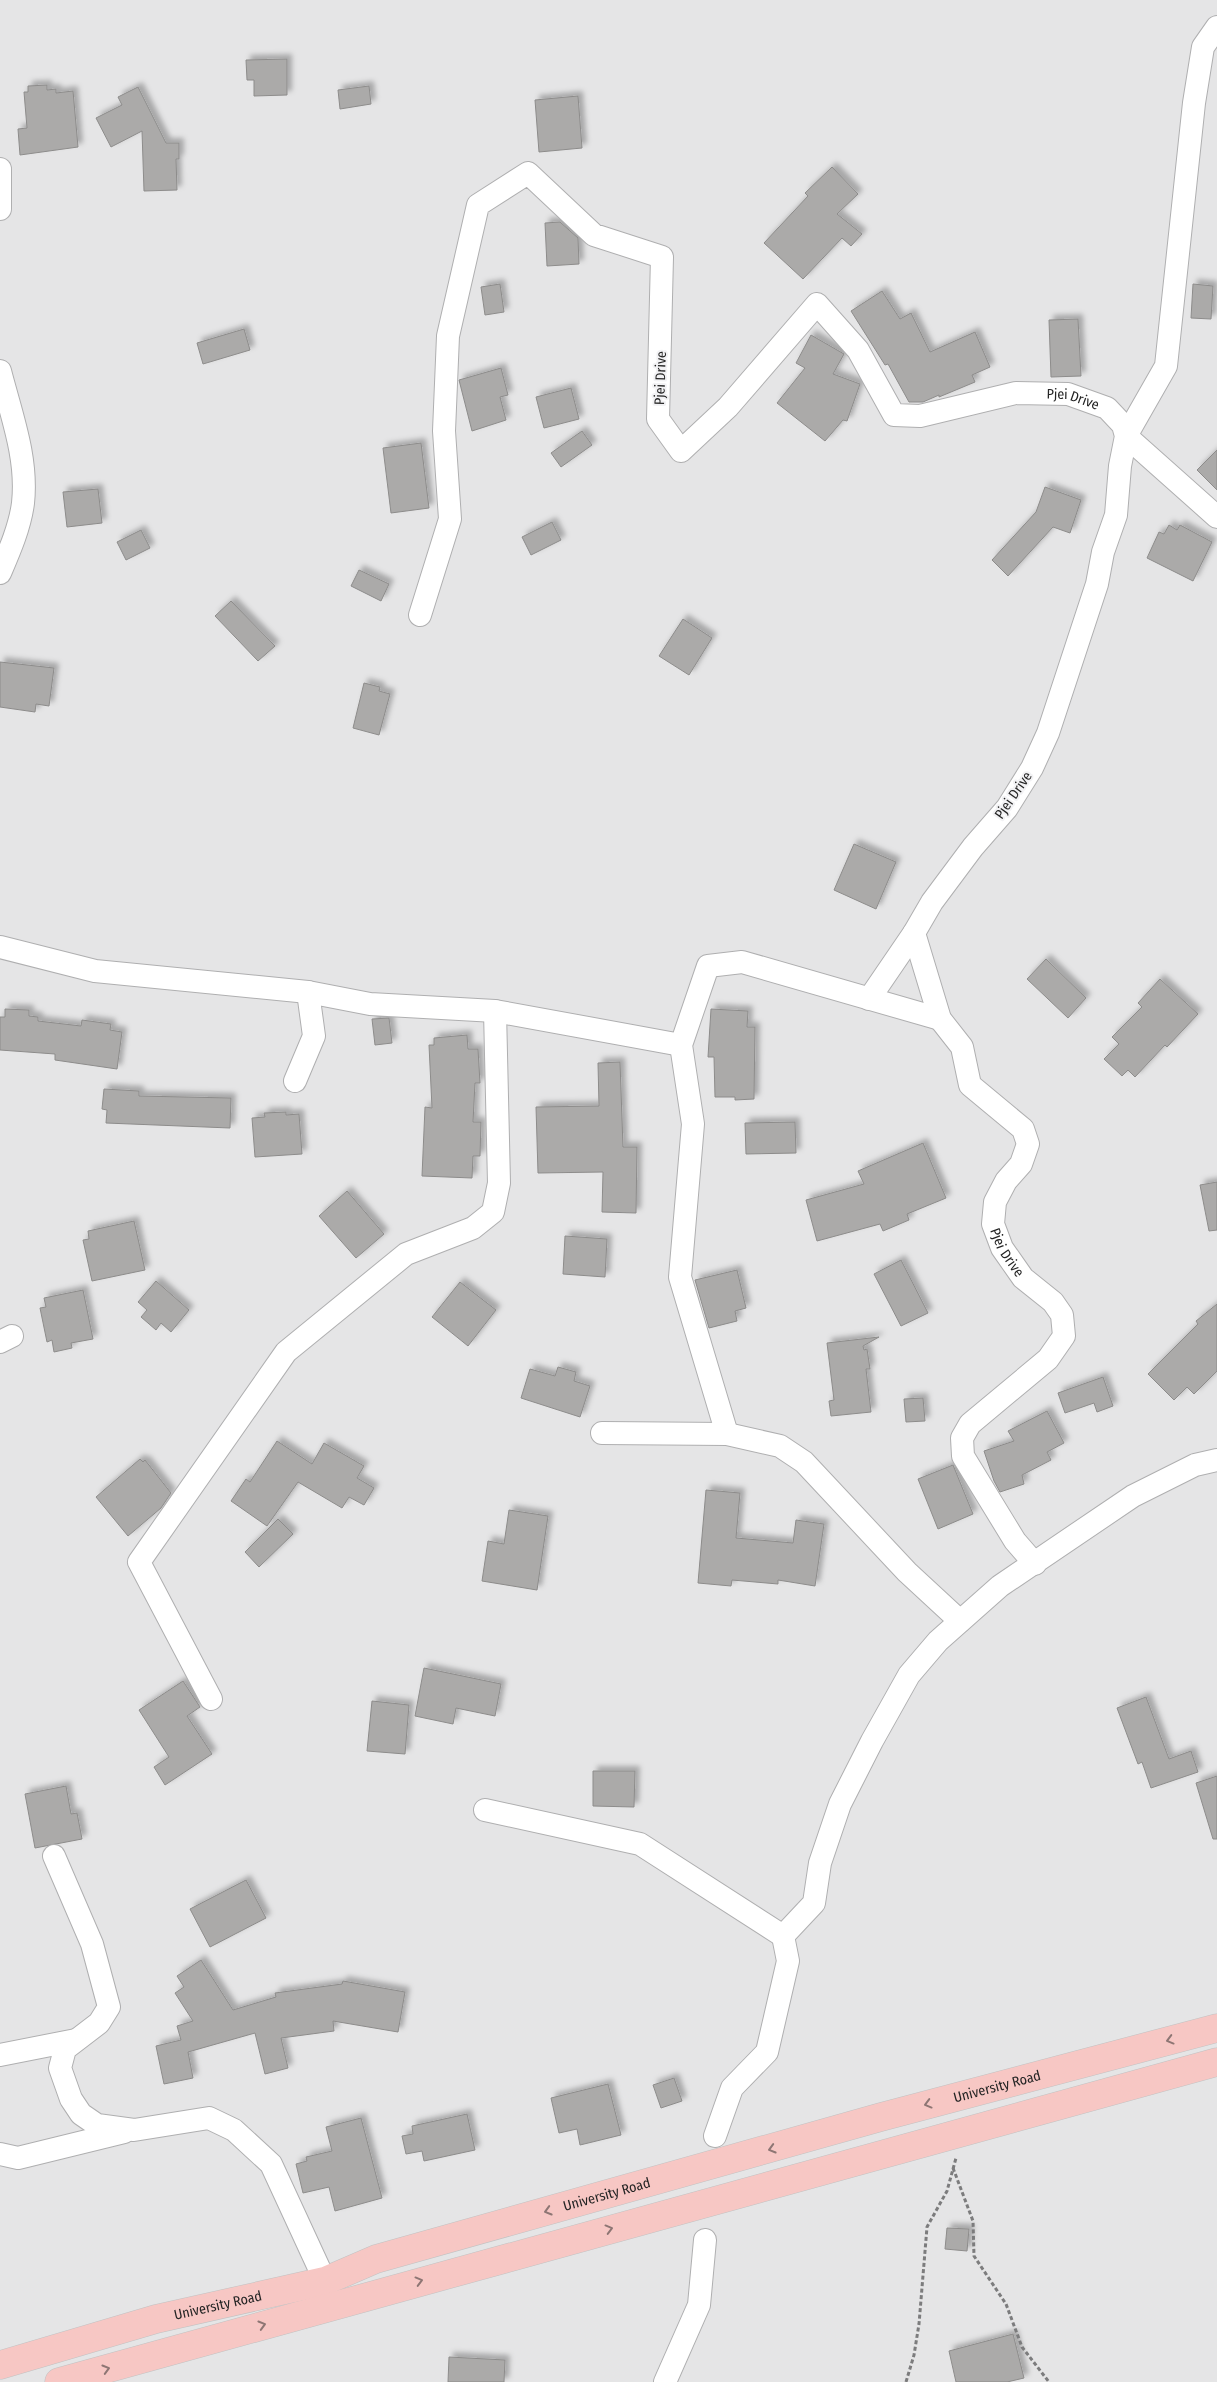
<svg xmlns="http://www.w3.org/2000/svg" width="1217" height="2382" font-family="'Fira Sans Condensed',sans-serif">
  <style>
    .building { fill: #abaaa9; stroke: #8d8c8b; filter: url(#shadow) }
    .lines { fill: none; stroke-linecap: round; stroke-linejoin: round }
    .minor-casing { stroke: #afafb0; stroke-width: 24 }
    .highway-casing { stroke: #c2c2c2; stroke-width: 29 }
    .path { stroke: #7c7c7d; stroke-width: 3; stroke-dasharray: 4 2.5; stroke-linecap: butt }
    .minor { stroke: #fff; stroke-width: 22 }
    .highway { stroke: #f7c7c4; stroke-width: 28 }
    .oneway { stroke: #8e7674 }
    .labels { text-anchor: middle; stroke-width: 4; stroke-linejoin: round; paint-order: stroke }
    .street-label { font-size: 14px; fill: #252525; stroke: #f2f2f4 }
  </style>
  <defs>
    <filter id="shadow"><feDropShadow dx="4.5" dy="-4.5" stdDeviation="2.5" flood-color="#0004"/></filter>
  </defs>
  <rect width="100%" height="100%" fill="#e5e5e6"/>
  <g class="building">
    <path d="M287,59v36l-33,1v-16h-7l-1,-20z"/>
    <path d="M47,85v5l9,-1v4l17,-2 5,56 -58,8 -2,-26 9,-1 -3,-36h4v-6z"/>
    <path d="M369,86l2,18 -31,5 -2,-19z"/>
    <path d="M138,87l28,56h13v16h-3l1,31 -33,1 -2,-60 -31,16 -15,-29 26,-13 -4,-8z"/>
    <path d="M578,96l4,52 -43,4 -4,-52z"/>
    <path d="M832,167l26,27 -21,20 25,20 -11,12 -9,-8 -39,41 -39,-36 44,-47 -3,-3z"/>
    <path d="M560,222l18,16 1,26 -32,2 -2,-43z"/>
    <path d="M500,284l4,28 -19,3 -4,-28z"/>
    <path d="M1193,284l20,2 -2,33 -20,-1z"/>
    <path d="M882,291l18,28 11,-6 19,39 45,-20 15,35 -18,8 3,7 -36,15v-2l-16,7h-14l-21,-38 -3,1 -34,-54z"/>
    <path d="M1078,319l3,57 -30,1 -2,-57z"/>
    <path d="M244,329l6,21 -47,14 -6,-21z"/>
    <path d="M811,335l33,19 -11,20 27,10 -13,37 -4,-1 -18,21 -48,-38 28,-35 -9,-5z"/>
    <path d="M501,368l7,27 -8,2 6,23 -34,11 -13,-51z"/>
    <path d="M571,388l8,31 -35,9 -8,-31z"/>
    <path d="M582,431l10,14 -31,22 -10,-14z"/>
    <path d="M421,443l8,65 -38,5 -8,-65z"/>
    <path d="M1217,450v40l-20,-20z"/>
    <path d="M1045,487l36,13 -11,33 -17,-6 -45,49 -16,-16 44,-48z"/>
    <path d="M98,489l4,34 -35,4 -4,-35z"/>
    <path d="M552,522l9,18 -30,15 -9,-18z"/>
    <path d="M1169,525l8,5 3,-5 32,17 -19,39 -46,-23 12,-26 5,2z"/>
    <path d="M141,530l9,18 -24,12 -9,-18z"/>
    <path d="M359,570l30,14 -8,17 -30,-15z"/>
    <path d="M231,601l44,45 -17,15 -43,-45z"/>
    <path d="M683,619l29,19 -23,37 -30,-19z"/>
    <path d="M0,662l54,6 -5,38 -13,-2 -1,8 -35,-5z"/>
    <path d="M364,683l16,4 -1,4 11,3 -11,41 -26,-7z"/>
    <path d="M854,844l42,18 -20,47 -42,-19z"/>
    <path d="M1046,959l40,39 -18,20 -41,-39z"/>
    <path d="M1160,979l38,35 -31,33 -2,-2 -30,32 -7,-7 -6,6 -18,-17 15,-15 -7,-7 30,-30 -4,-4z"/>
    <path d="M5,1009l24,1v6l9,1v4l43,5 1,-6 29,4 -1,6 12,2 -5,37 -62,-9v-6l-55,-4v-33h5z"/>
    <path d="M711,1009l37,2 -1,16h8l-1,72 -19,1v-3h-20l-1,-40h-6z"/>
    <path d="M389,1018l3,25 -17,2 -3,-26z"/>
    <path d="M467,1035l1,14h10l2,34h-5l-2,39h8l-1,34h-7l-1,22 -50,-2 3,-69 7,1 -3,-63h5v-7z"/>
    <path d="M620,1062l3,85h14l-1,66 -34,-1 1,-40 -65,1 -2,-66 63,-1 -1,-43z"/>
    <path d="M104,1089l35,2v5l92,2 -1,30 -124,-5 1,-13 -5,-1z"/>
    <path d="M286,1112v3l13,-1 3,40 -47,3 -3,-39 13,-1 -1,-4z"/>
    <path d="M795,1122l1,31 -50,1 -1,-31z"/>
    <path d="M923,1143l23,55 -39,16 2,6 -26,11 -3,-7 -63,17 -11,-41 58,-16 -6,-13z"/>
    <path d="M1217,1182v48l-8,1 -9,-46z"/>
    <path d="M347,1191l37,43 -28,24 -37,-42z"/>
    <path d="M134,1221l11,49 -53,11 -9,-41 6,-1 -1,-8z"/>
    <path d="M565,1236l42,3 -2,38 -42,-3z"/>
    <path d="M901,1260l27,53 -27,13 -27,-52z"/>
    <path d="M737,1270l9,38 -11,3 2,10 -28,7 -14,-48z"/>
    <path d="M156,1281l33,29 -18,22 -10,-9 -5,7 -15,-13 6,-7 -9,-8z"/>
    <path d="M460,1282l36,28 -28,36 -36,-29z"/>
    <path d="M83,1290l10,49 -22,4 1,5 -18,4 -2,-12 -5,2 -7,-34 6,-1 -2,-9z"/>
    <path d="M1217,1304v67l-23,23 -7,-7 -13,13 -26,-26 50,-50 -2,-3z"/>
    <path d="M879,1337l-16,9 1,4 3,-1 3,20h-4l5,43 -40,4 -2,-15 5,-1 -7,-57z"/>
    <path d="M558,1367l18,5 -2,9 16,5 -10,31 -59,-19 9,-29 25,7z"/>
    <path d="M1103,1377l10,29 -16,6 -3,-9 -29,10 -7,-20z"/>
    <path d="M923,1398l2,23 -19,1 -2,-23z"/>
    <path d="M1047,1411l17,32 -17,9 4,8 -29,15 2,9 -24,8 -6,-11 -10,-30 30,-10 -6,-10z"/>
    <path d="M277,1441l35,23 12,-21 40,23 -7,12 17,10 -10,17 -15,-8 -7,11 -44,-26 -31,44 -36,-25 15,-22 4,3z"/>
    <path d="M140,1459l3,3 2,-2 26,33 -10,15 -33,28 -32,-39z"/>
    <path d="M953,1465l20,49 -35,15 -20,-50z"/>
    <path d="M706,1490l34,3 -4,45 57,5 3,-23 28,4 -9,62 -37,-6v4l-46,-4 -1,6 -33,-3z"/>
    <path d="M509,1510l39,6 -11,74 -55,-9 6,-40 16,3z"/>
    <path d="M278,1519l15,15 -34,33 -14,-15z"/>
    <path d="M424,1668l77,16 -6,32 -39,-8 -3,16 -38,-8z"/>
    <path d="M183,1681l17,26 -13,9 25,38 -47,31 -11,-18 15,-10 -30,-47z"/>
    <path d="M1146,1697l23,62 22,-8 7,21 -47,16 -9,-26 -4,2 -21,-56z"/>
    <path d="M372,1701l37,4 -4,49 -38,-3z"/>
    <path d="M593,1771h42l-1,36 -41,-1z"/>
    <path d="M1217,1776v63h-4l-17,-56z"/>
    <path d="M66,1786l5,28 6,-1 5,26 -47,9 -10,-54z"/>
    <path d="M246,1880l20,38 -56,29 -20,-38z"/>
    <path d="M201,1960l32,50 43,-13 -1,-4 67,-9 1,-3 62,11 -7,40 -65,-11 1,10 -53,7 7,30 -23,6 -10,-41 -67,19 5,26 -29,6 -8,-38 25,-6 -4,-14 16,-5 -18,-28 9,-6 -7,-11z"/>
    <path d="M674,2078l8,23 -21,7 -8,-23z"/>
    <path d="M608,2084l13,51 -41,10 -3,-16 -18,4 -8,-35z"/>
    <path d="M467,2114l8,36 -51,11 -2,-10 -16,3 -4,-18 11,-2 -1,-8z"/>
    <path d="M361,2118l21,80 -47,13 -6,-24 -26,6 -7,-29 11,-3 -1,-4 26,-6 -6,-24z"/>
    <path d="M947,2228l22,1 -2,22 -22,-2z"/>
    <path d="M1013,2334l11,44 -17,4h-51l-7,-31z"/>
    <path d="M449,2357l56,3 -1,22h-56z"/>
  </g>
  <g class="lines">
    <g class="minor-casing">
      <g id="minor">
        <path d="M1217,27l-14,20 -9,56 -28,263 -40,70 91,81"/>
        <path d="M0,169v40"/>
        <path d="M0,371c11,43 28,87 23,132 -3,24 -14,49 -23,70"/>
        <path id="s1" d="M420,615l30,-96 -6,-88 4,-95 30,-131 50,-32 66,62 68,22 -4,162 23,32 47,-44 89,-103 41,46 36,65 26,1 96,-23 52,1 39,14 16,17 3,11 -6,30 -4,49 -13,37 -6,32 -49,149 -16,35 -25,40 -34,39 -41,55 -18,31 26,86 22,28 8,38 53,44 5,15 -7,20 -15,17 -11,21 -2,22 9,24 21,30 30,24 9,13 2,21 -16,23 -78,65 -8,14 1,18 52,85 20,23"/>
        <path d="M0,947l95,24 213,21 62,12 125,7 186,34"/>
        <path d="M869,999l45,-66"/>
        <path d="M295,1081l19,-45 -6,-44"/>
        <path d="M0,1342l12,-6"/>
        <path d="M602,1433l125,1 53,12 24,16 103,110 53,49"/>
        <path d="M727,1434l-47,-157 13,-153 -12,-79 27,-79 34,-4 198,57"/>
        <path d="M211,1699l-72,-137 147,-210 120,-98 67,-26 20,-16 6,-29 -4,-172"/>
        <path d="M485,1810l155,34 143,92 31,-33 6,-40 20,-59 32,-63 37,-66 29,-34 62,-55 133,-90 62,-31 22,-5"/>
        <path d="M54,1856l38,88 17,63 -10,16 -34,26 -5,19 11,31 10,15 16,11 37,5 75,-12 25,12 37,34 54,117"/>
        <path d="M0,2055l76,-15"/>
        <path d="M715,2136l17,-48 35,-36 21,-91 -5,-25"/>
        <path d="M0,2154l18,4 106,-26"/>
        <path d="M665,2382l34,-77 6,-65"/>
      </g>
    </g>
    <g class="highway-casing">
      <g id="highway">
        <path id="s2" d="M0,2365l156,-46 169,-38 51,-22 505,-142 336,-89"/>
        <path d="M59,2382l1158,-320"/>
      </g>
    </g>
    <g class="path">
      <path d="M953,2168l20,53 1,35 32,48 16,43 27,35"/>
      <path d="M906,2382l8,-27 5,-31 8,-97 20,-36 9,-33"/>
    </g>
    <use href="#minor" class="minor"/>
    <use href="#highway" class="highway"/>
  </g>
  <defs><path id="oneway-chevron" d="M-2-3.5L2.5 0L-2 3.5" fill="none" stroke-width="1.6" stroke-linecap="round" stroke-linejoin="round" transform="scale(1.25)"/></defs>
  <g class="oneway">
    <use href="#oneway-chevron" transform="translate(1170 2040) rotate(165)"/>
    <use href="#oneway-chevron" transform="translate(928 2104) rotate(165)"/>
    <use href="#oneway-chevron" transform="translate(772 2149) rotate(164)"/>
    <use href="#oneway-chevron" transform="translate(548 2211) rotate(164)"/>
    <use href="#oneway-chevron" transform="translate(609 2229) rotate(-15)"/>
    <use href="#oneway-chevron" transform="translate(419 2281) rotate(-15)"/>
    <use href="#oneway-chevron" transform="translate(262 2325) rotate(-16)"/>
    <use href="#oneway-chevron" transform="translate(106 2369) rotate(-16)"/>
  </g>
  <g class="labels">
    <g class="street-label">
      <text transform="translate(660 378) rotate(-88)" y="5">Pjei Drive</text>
      <text dy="5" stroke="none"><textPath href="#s1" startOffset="1360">Pjei Drive</textPath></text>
      <text transform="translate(1013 795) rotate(-55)" y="5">Pjei Drive</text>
      <text dy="5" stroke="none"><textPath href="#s1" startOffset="2351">Pjei Drive</textPath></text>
      <text dy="5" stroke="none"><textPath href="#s2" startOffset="1036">University Road</textPath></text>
      <text dy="5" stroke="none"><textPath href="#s2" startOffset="631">University Road</textPath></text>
      <text dy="5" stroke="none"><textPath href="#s2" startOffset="226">University Road</textPath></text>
    </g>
  </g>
</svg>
